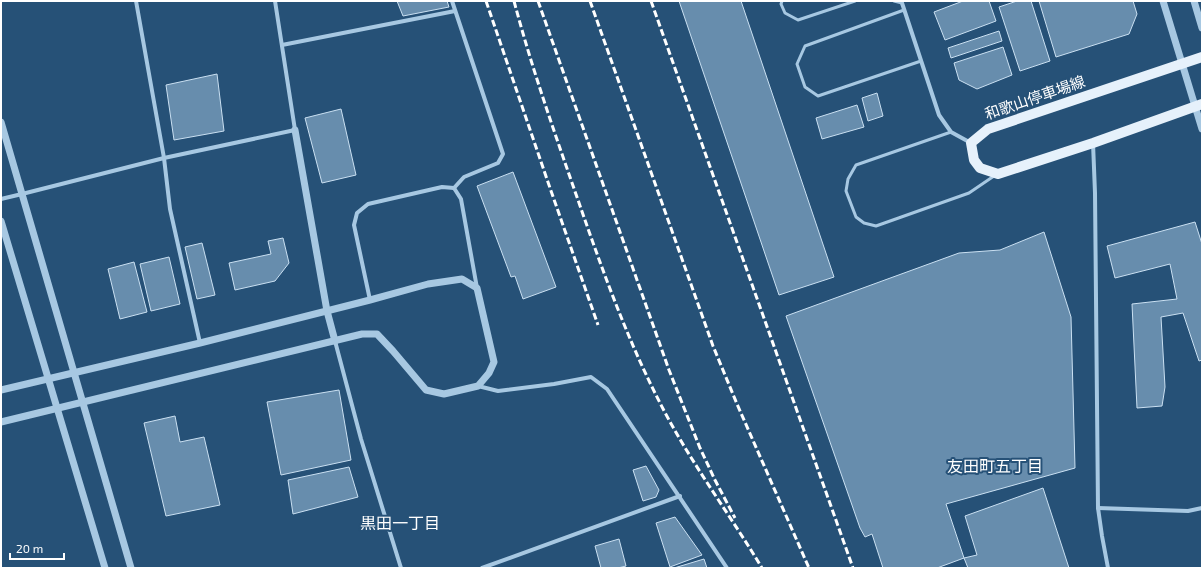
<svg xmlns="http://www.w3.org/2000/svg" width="1203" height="569" font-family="'Exo 2','Noto Sans JP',sans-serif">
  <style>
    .building { fill: #678dad; stroke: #cae0f2 }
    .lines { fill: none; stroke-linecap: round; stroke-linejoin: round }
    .service { stroke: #a7c8e2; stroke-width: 3 }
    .minor { stroke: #a7c8e2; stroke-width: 4 }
    .tertiary { stroke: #a7c8e2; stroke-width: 7 }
    .primary { stroke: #e6f1fb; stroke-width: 10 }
    .rail { stroke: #fff; stroke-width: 3; stroke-dasharray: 7 3; stroke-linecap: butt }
    .labels { text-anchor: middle; stroke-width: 4; stroke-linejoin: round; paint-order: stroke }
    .street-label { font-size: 15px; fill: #fff; stroke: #265177 }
    .neighbourhood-label { font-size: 16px; fill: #fff; stroke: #265177 }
  </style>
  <rect width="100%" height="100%" fill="#265177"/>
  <g class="building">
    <path d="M397,1h50l2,6 -46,9z"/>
    <path d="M679,1h62l93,276 -55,18z"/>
    <path d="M963,1h26l7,20 -51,19 -11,-28z"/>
    <path d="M1017,1h14l19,60 -30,10 -21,-64z"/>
    <path d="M1039,1h94l4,13 -8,20 -73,23z"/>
    <path d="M999,31l3,10 -51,17 -3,-10z"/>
    <path d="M1003,47l9,28 -35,14 -18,-9 -5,-17z"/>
    <path d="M217,74l7,57 -50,9 -8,-55z"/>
    <path d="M877,93l6,23 -15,5 -6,-23z"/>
    <path d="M857,105l7,22 -42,12 -6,-21z"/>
    <path d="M341,109l15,66 -34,8 -17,-65z"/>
    <path d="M513,172l43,115 -33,12 -8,-23 -4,1 -34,-91z"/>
    <path d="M1195,222l7,22v116l-3,1 -16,-48 -22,4 4,70 -3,19 -25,2 -5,-104 45,-5 -7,-35 -55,14 -8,-32z"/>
    <path d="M1044,232l27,85 4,151 -129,36 18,54 -27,10h-54l-11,-34 -7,3 -5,-9 -74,-212 173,-63 41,-3z"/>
    <path d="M283,238l6,25 -14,18 -40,9 -6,-27 42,-9 -3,-13z"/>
    <path d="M202,243l13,52 -18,4 -12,-52z"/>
    <path d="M169,257l11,47 -29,7 -11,-47z"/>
    <path d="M134,262l13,50 -27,7 -12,-50z"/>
    <path d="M339,390l12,70 -70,15 -14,-73z"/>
    <path d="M175,416l5,26 24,-5 16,68 -54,11 -22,-93z"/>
    <path d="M646,466l13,24 -3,7 -13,4 -10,-31z"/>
    <path d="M349,467l9,30 -65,17 -5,-34z"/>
    <path d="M1043,488l26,80h-101l-4,-10 13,-3 -12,-39z"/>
    <path d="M675,517l27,38 -32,12 -14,-44z"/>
    <path d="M619,539l7,27 -8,2h-17l-6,-22z"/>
    <path d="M704,559l3,9h-33z"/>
  </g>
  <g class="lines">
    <g class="service">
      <path d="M782,1l-1,3 4,9 13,7 57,-19"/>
      <path d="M894,1l8,2"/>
      <path d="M904,10l-99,36 -8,18 8,23 13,9 103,-35"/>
      <path d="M951,132l-95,33 -8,14 -2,12 10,26 8,6 12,3 93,-33 25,-17"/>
    </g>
    <g class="minor">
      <path d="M136,1l28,157 6,51 30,134"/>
      <path d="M452,1l51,153 -5,9 -34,14 -10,11"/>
      <path d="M902,3l37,112 12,17 20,11"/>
      <path d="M282,45l173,-34"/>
      <path d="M1093,143l2,50 3,315 4,28 6,32"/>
      <path d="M454,188l7,11 16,89"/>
      <path d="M1,199l21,-5 142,-36 131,-28 -20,-129"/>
      <path d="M370,300l-16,-75 3,-12 11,-9 74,-17 12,1"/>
      <path d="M335,341l26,98 40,129"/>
      <path d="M478,386l20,5 56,-7 37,-7 16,12 120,179"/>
      <path d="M1098,508l90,3 14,-3"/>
      <path d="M482,568l198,-72"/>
    </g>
    <g class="tertiary">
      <path d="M1163,1l39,128"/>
      <path d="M1194,1l8,27"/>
      <path d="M1,122l130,446"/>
      <path d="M295,130l32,181 8,30"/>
      <path d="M1,221l104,347"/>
      <path d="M1,390l199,-47 170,-43 58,-16 34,-5 15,9 17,74 -5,11 -11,13 -34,8 -18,-4 -33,-39 -16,-17h-15l-361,88"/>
    </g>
    <path class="primary" d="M1202,57l-214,72 -17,14 3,17 6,8 18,6 95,-31 109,-39"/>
    <g class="rail">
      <path d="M486,1l64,187 48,137"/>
      <path d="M514,1c18,68 41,133 64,199 26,75 53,150 91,220 28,51 63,98 93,148"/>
      <path d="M538,1l131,369 31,78 15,32 20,38"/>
      <path d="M590,1l123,345 24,58 72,164"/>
      <path d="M651,1l202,567"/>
    </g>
  </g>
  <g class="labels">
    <g class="street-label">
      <text transform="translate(1035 98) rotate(-19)" y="5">和歌山停車場線</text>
    </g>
    <g class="neighbourhood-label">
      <text x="995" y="472">友田町五丁目</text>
      <text x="400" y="529">黒田一丁目</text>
    </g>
  </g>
  <rect width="1203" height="569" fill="none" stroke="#ffffff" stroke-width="4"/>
  <path d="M10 553v6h54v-6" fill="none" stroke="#ffffff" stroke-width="2"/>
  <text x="16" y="553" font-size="12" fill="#ffffff" stroke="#265177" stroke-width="3" paint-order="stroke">20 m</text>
</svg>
